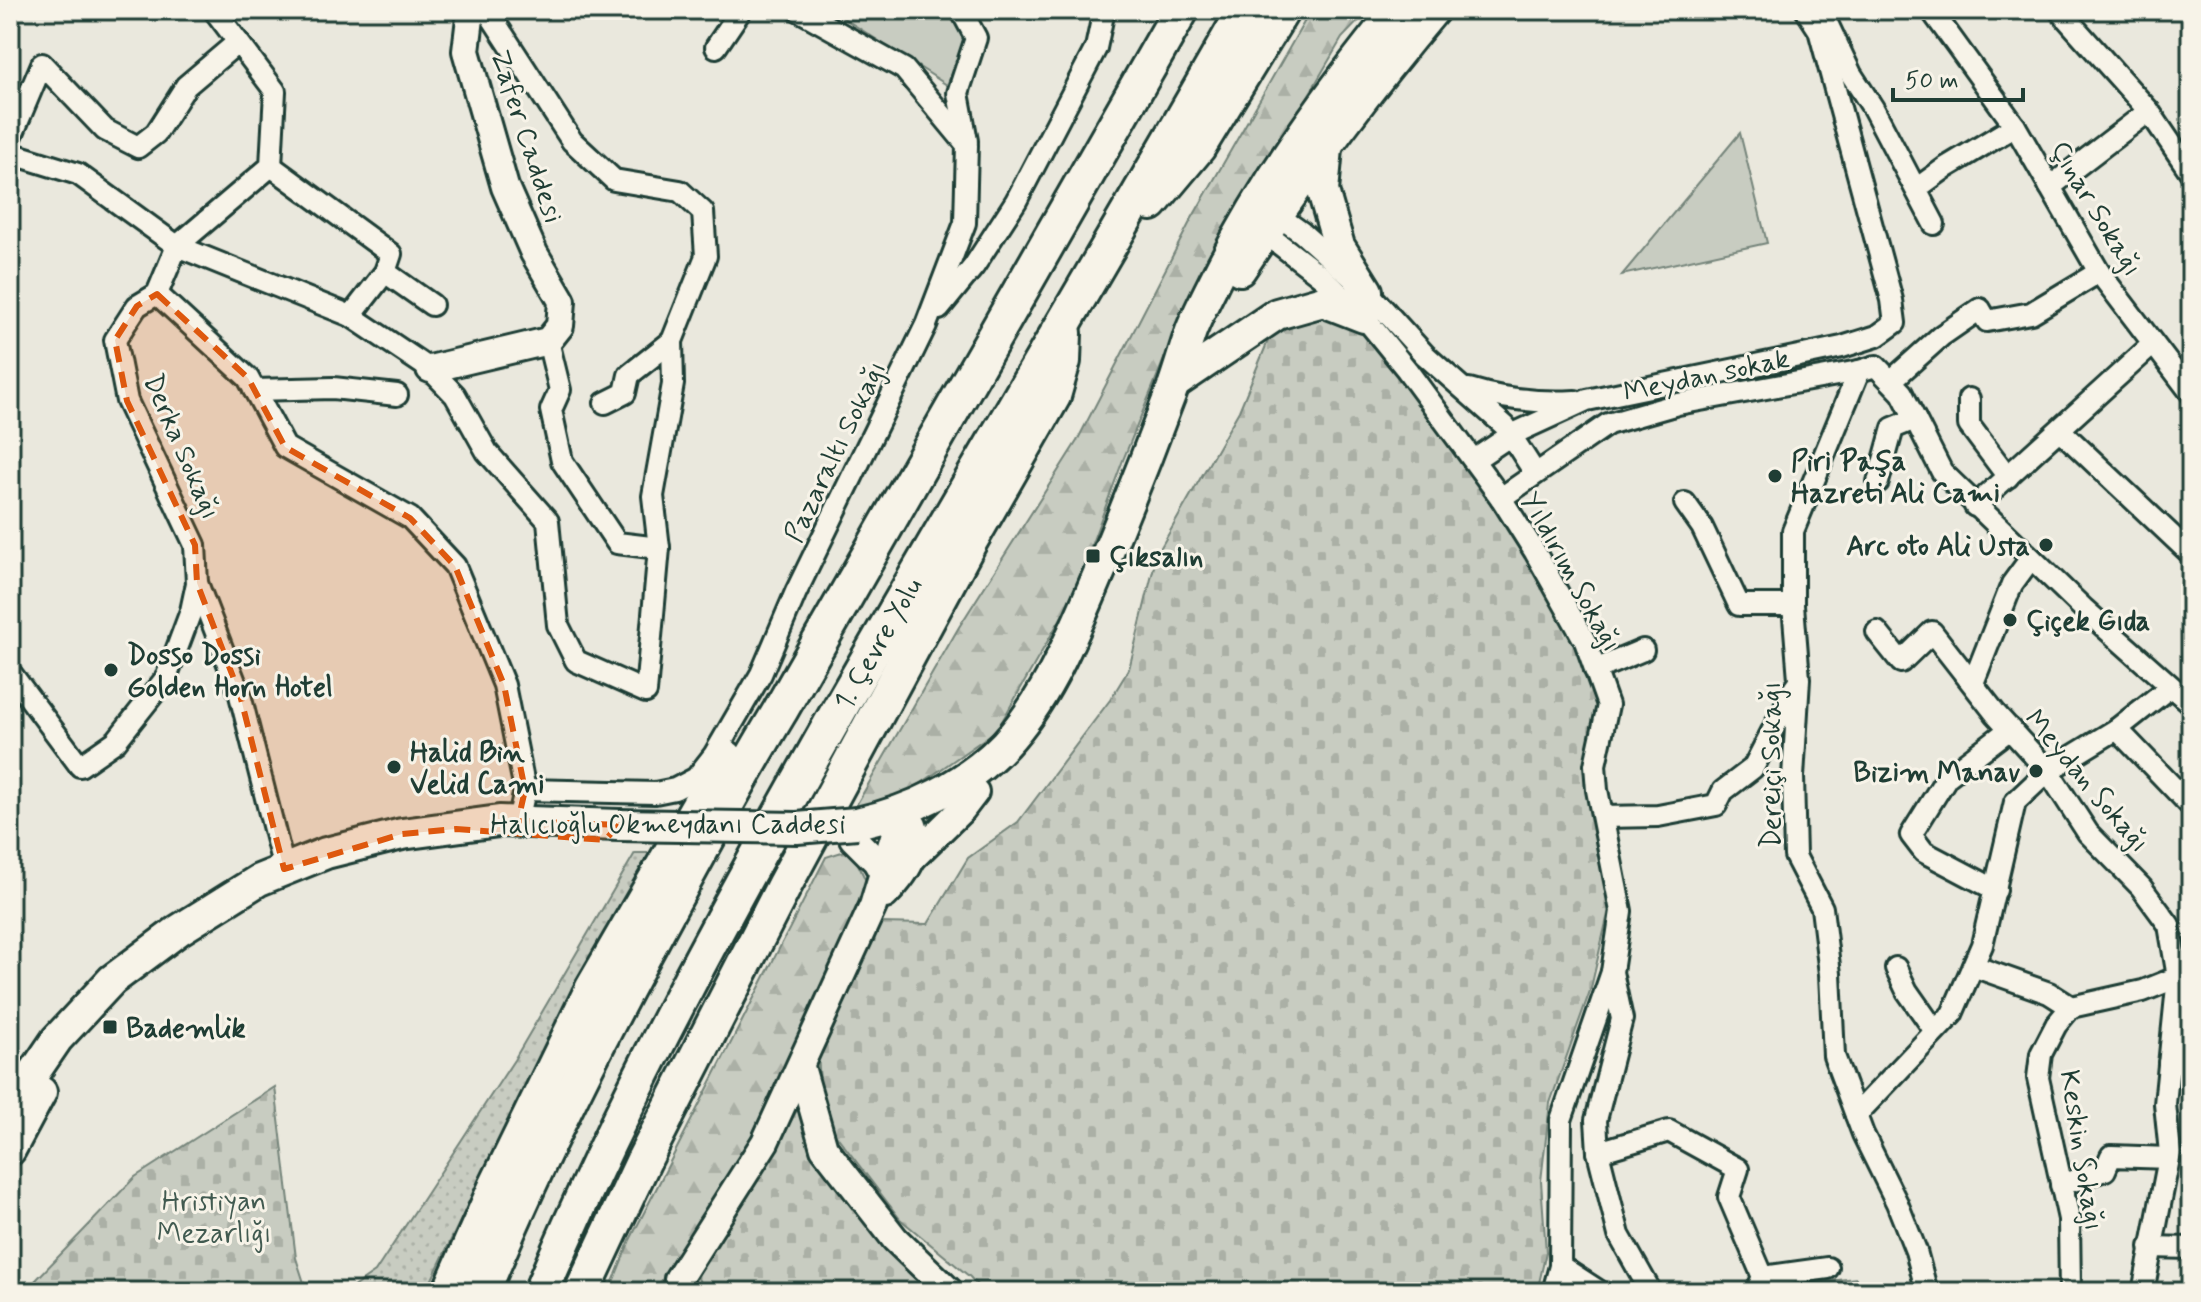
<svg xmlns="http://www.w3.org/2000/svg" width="2201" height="1302" font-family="Mynerve,sans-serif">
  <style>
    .grass { fill: url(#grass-dots); stroke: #74847a; stroke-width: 2 }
    .forest { fill: url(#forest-firs); stroke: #74847a; stroke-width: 2 }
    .cemetery { fill: url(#cemetery-stones); stroke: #74847a; stroke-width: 2 }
    .park { fill: #c8ccc1; stroke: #74847a; stroke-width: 2 }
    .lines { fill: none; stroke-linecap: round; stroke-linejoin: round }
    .minor-casing { stroke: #1f3d34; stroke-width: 26 }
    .tertiary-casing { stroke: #1f3d34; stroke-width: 32 }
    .secondary-casing { stroke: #1f3d34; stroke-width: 36 }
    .trunk-casing { stroke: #1f3d34; stroke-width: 40 }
    .minor { stroke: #f7f3e8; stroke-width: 20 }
    .tertiary { stroke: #f7f3e8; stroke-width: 26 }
    .secondary { stroke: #f7f3e8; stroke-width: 30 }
    .trunk { stroke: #f7f3e8; stroke-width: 34 }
    .secondary-bridge-casing { stroke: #1f3d34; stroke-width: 36; stroke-linecap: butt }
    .secondary-bridge { stroke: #f7f3e8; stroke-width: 30 }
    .marked { fill: #de580e; fill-opacity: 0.2; stroke: #de580e; stroke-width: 6; stroke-dasharray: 16 10; stroke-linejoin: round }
    .poi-dot { fill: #1f3d34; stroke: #f7f3e8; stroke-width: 3 }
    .labels { text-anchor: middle; stroke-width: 6; stroke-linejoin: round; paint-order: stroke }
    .street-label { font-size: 28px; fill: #1f3d34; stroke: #f7f3e8 }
    .poi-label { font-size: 28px; font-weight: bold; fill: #1f3d34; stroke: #f7f3e8; text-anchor: start }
    .park-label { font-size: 28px; fill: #415a50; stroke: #f7f3e8 }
  </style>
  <defs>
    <pattern id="grass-dots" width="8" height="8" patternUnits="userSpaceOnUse" patternTransform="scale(2)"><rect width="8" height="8" fill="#c8ccc1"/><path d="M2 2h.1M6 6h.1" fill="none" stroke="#abb0a6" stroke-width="1.8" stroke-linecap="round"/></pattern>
    <pattern id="forest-firs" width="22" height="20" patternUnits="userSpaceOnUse" patternTransform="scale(2)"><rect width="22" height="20" fill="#c8ccc1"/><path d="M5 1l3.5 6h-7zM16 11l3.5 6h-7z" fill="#abb0a6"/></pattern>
    <pattern id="cemetery-stones" width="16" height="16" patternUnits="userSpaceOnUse" patternTransform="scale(2)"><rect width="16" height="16" fill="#c8ccc1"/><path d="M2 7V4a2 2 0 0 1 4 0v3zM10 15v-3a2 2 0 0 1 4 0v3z" fill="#abb0a6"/></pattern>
  </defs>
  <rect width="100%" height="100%" fill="#eae8dd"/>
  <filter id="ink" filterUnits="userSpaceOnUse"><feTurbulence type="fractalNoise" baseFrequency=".0125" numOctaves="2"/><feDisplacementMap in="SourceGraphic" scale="16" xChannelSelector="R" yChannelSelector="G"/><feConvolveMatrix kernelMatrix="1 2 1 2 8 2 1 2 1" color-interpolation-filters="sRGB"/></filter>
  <g filter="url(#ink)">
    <path class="grass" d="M635,853h19c-80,145 -158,290 -228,439h-80l29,-20 139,-212z"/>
    <g class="forest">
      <path d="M1311,10h58l-27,28 -115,197 -47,85 -57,140 -53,142 -73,128 -84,59 -59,20 105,-182 118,-186 114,-221z"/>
      <path d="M851,849l16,34 -31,78 -101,209 -81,122h-45l21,-52 196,-383z"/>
    </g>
    <g class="cemetery">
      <path d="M1348,310l109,134 68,109 53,100 22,65 10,187 -19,83 -41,115 -9,78 5,71 -9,40h-554l-13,-15 -70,-58 -67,-88 -11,-22 -4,-54 62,-132 48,1 40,-66 50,-36 92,-122 19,-31 28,-115 82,-143 36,-87z"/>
      <path d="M275,1087l21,171 11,34h-273l1,-11 100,-104z"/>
      <path d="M801,1103l9,51 120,138h-226l-10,-23 75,-110z"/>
    </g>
    <g class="park">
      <path d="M831,10h120l14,34 -18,41z"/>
      <path d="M1740,133l27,110 -145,32z"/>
      <path d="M1856,1278v14h-87l1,-5z"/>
    </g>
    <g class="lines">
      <g class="minor-casing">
        <g id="minor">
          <path d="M214,10l61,81 -4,75 -94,80 -20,48 -20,12 -22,34 12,61 68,144 2,38 43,112 44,174"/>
          <path d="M961,10l15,28 -18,55 9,48"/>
          <path d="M1931,10l84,116 84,146 92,121"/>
          <path d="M2059,10l90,101 42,62"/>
          <path d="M1827,23l24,51 22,34 61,116"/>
          <path d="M716,47l25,-37"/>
          <path d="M10,140l32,-76 63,66 33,17 18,-14 30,-47 52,-44"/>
          <path d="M10,153l68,21 99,72 174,70 79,53 25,26 32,57 61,69 10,104 18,36 70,31 13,-144 -6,-52 20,-112 -1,-43 34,-85 -3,-44 -23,-21 -66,-11 -42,-39 -85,-131"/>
          <path d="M271,166l120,88 -6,18 -34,44"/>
          <path d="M2050,187l99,-76"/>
          <path d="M1916,189l29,-21 70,-42"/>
          <path d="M1277,215l24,17 66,59 58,64 80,71 30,47"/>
          <path d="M1265,233l57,44 42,40 43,53 94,128 34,54 50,89 23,64 -13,60 2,25 24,121 -9,61 10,47 -26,101 2,32 21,83 32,57"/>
          <path d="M385,272l47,33"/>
          <path d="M157,294l91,84 37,69 125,71 45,48 49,119 21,105"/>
          <path d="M939,309l35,-43 42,-65 80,-153 8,-38"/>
          <path d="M548,341l12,49 -9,20 11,51 55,82 42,5"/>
          <path d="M1859,371l-66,160v74l6,74 -6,98 2,79 27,52 8,66 4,82 29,78 34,69 19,48 11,41"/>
          <path d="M1891,381l50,-45 39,-27 7,12 44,-8 68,-41"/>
          <path d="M1469,389c36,11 69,14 106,12"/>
          <path d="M254,390l79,-2 64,7"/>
          <path d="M1969,399v26l39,52"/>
          <path d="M605,403l20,-10 4,-18 43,-34"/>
          <path d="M2061,431l130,123"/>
          <path d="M1474,460l37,-25 76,-35 255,-53 35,-11 18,-13 -3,-23 -73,-270 -13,-20"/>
          <path d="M1878,482l15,-54 22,-9"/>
          <path d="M1501,498l107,-74 70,-20 181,-33 17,-5 26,27 40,79 142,137 107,95"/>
          <path d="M1685,503l17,24 37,78h54"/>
          <path d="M1975,506l178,-162"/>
          <path d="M1877,632l24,30 31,-30 64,82 52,57 40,62 53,54 28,38 9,52 -13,127 5,49 -27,139"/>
          <path d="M1595,670l48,-20"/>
          <path d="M10,672l70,94 36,-25 50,-63 25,-67 6,-28"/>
          <path d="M1973,683l39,-99 19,-26"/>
          <path d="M2117,729l74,77"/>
          <path d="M1603,817l55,-1 58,-11 7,-14 30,-23 42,-81"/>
          <path d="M518,821l7,-31 130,3 20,-4 21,-11 18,-23 47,-81 35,-82 130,-267 39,-102 2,-78 -63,-76 -106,-59"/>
          <path d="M1996,890l-72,-38 -13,-17 36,-58 63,-48"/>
          <path d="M1973,966l76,27 22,14"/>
          <path d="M1896,968l11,23 28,40"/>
          <path d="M2169,1063l22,-2"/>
          <path d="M1856,1115l96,-101 30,-69 33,-143 33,-31 69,-42 53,-42"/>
          <path d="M1598,1152l71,-21 69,38 -9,28 34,80 -7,15"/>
          <path d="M2061,1185l44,-15 6,-14 58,2"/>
          <path d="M2150,1247l41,1"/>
          <path d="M1560,1266l40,26"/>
          <path d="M1763,1277l65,-9"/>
          <path d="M1553,1292l7,-26 1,-146 51,-148"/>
          <path d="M2070,1292l-1,-73 -31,-141 3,-24 15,-29 15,-18 72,-16 35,-14 9,1"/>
        </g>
      </g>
      <g class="tertiary-casing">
        <g id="tertiary">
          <path d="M430,369l118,-28 12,-15 2,-25 -28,-48 -29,-66 -39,-136 5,-41"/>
          <path d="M853,838l23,23 8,14"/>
          <path d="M912,858l50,-49 13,-17"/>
          <path d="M885,895c18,-18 38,-44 28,-70"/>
          <path d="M801,1067l23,81 71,91 55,53"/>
          <path d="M683,1292l-5,-13 87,-137 108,-236 23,-76"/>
        </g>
      </g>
      <g class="secondary-casing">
        <g id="secondary">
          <path d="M1327,148l-4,43 16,55 28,45"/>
          <path d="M1240,270c60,-90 124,-177 194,-260"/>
          <path d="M1175,383l102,-69 46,-13 41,16"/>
          <path d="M857,823c55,-12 109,-38 148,-79 38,-41 62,-96 84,-147 28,-65 54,-130 79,-197 9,-22 15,-46 23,-69 7,-18 17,-37 26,-55 48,-96 111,-182 179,-266"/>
          <path d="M10,1108l47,-69 55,-59 67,-50 80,-50 67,-27 76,-19 97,-13 120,4"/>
          <path d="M10,1150l31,-58"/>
        </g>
      </g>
      <g class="trunk-casing">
        <g id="trunk">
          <path d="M1151,203l47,-56 84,-137"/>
          <path d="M450,1292l46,-105 97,-199 133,-230"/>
          <path d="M482,1292c55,-134 121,-262 190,-389 35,-65 70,-129 108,-192l401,-701"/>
          <path d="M541,1292c85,-201 190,-392 298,-582 133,-234 273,-465 406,-700"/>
          <path d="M582,1292l61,-130 142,-278 186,-345 82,-143 10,-35 1,-28"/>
        </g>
      </g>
      <use href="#minor" class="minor"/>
      <use href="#tertiary" class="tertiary"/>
      <use href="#secondary" class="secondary"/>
      <use href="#trunk" class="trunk"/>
      <g class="secondary-bridge-casing">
        <path id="secondary-bridge" d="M619,825l178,3 60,-5"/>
      </g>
      <use href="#secondary-bridge" class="secondary-bridge"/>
    </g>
  </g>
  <path class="marked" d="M157,294l91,84 37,69 125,71 45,48 49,119 21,105 -7,31 101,4 -14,15 -149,-11 -54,5 -118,35 -44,-174 -43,-112 -2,-38 -68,-144 -12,-61 22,-34z"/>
  <g class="poi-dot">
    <circle cx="1775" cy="476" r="8"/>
    <circle cx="2046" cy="545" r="8"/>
    <rect x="1085" y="548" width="16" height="16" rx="4"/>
    <circle cx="2010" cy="620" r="8"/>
    <circle cx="111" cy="670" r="8"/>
    <circle cx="394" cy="767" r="8"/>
    <circle cx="2036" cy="771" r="8"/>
    <rect x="102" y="1019" width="16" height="16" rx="4"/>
  </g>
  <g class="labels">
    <g class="street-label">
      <text transform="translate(528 136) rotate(72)" y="10">Zafer Caddesi</text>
      <text transform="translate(2097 208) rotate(59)" y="10">Çınar Sokağı</text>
      <text transform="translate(1706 374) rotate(-12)" y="10">Meydan sokak</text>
      <text transform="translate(183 446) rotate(67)" y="10">Derka Sokağı</text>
      <text transform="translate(834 451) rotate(-64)" y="10">Pazaraltı Sokağı</text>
      <text transform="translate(1572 571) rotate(61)" y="10">Yıldırım Sokağı</text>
      <text transform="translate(877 643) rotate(-60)" y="10">1. Çevre Yolu</text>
      <text transform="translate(1770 765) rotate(-90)" y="10">Dereiçi Sokağı</text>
      <text transform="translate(2088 780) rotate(50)" y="10">Meydan Sokağı</text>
      <text x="668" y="833">Halıcıoğlu Okmeydanı Caddesi</text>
      <text transform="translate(2083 1150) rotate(81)" y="10">Keskin Sokağı</text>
    </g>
    <g class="poi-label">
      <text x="1791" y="470">Piri Paşa<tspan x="1791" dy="32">Hazreti Ali Cami</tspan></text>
      <text x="2030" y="555" text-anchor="end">Arc oto Ali Usta</text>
      <text x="1109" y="566">Çıksalın</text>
      <text x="2026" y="630">Çiçek Gıda</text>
      <text x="127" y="664">Dosso Dossi<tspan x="127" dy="32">Golden Horn Hotel</tspan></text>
      <text x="410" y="761">Halid Bin<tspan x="410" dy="32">Velid Cami</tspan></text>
      <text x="2020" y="781" text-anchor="end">Bizim Manav</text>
      <text x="126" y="1037">Bademlik</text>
    </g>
    <g class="park-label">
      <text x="214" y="1210">Hristiyan<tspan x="214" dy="32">Mezarlığı</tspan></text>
    </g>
  </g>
  <rect width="2201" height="1302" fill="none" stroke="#f7f3e8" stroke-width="40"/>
  <rect x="20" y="20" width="2161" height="1262" fill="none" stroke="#1f3d34" stroke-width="3" filter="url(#ink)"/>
  <path d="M1893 88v12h130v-12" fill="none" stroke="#1f3d34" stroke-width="4"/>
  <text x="1905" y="88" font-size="24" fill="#1f3d34" stroke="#f7f3e8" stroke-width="6" paint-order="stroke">50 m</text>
</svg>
